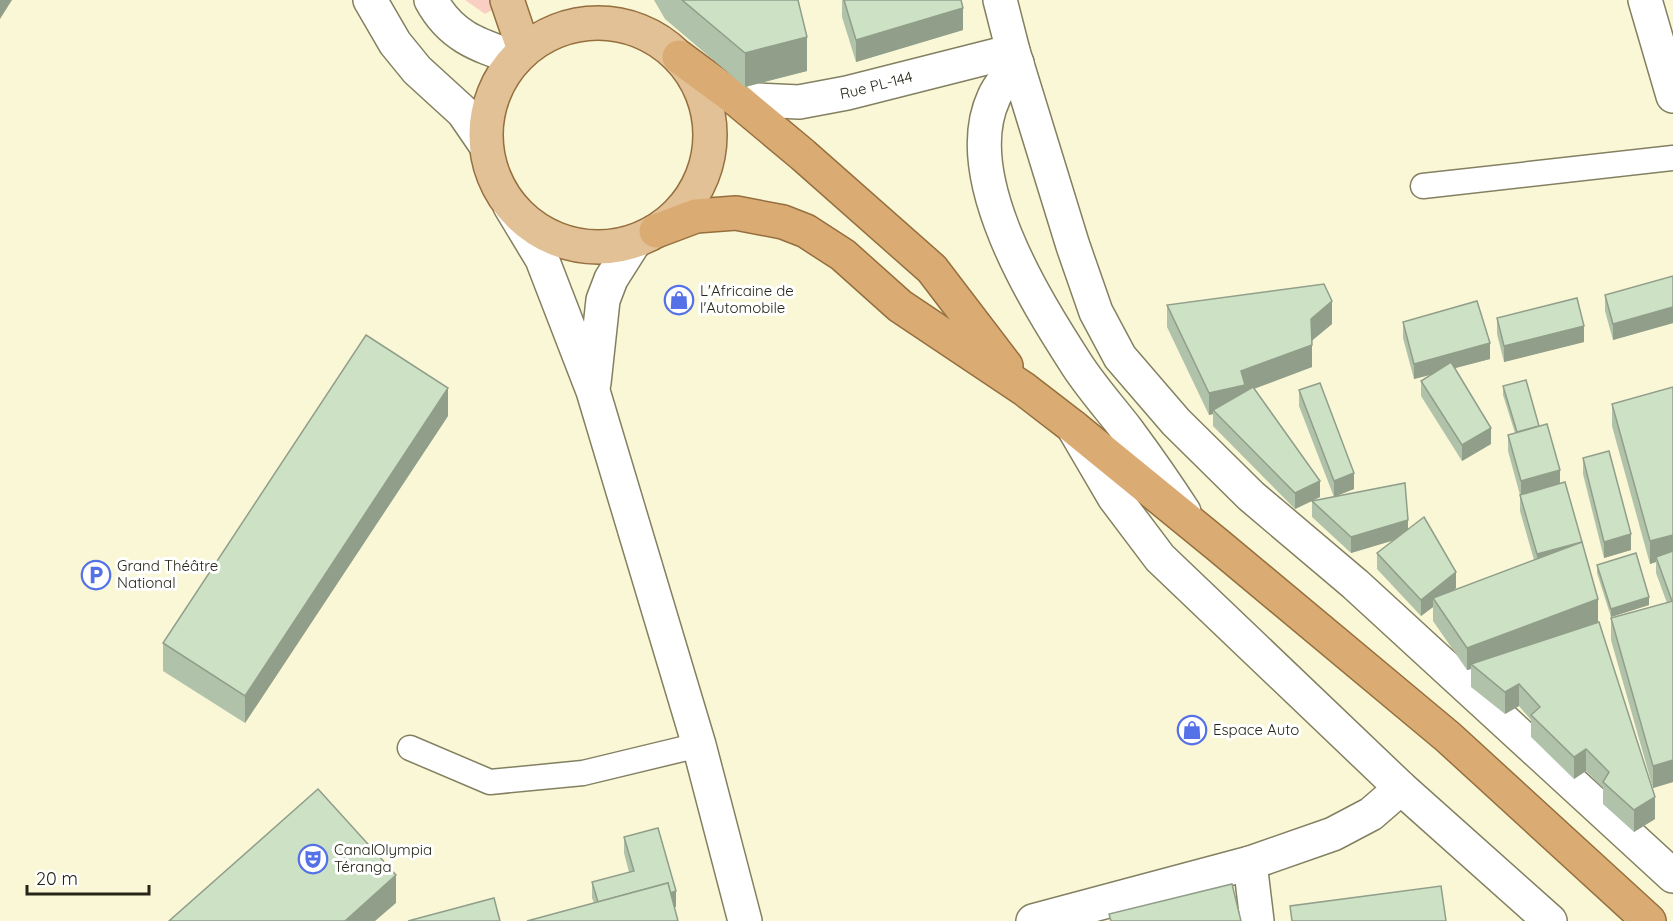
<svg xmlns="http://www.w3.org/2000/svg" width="1673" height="921" font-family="Quicksand,sans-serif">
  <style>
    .green { fill: #facfc3 }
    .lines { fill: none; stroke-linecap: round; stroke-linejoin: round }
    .service-casing { stroke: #838062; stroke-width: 27 }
    .minor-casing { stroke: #838062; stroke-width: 36 }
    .tertiary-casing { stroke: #838062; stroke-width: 36 }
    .primary-casing { stroke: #956f3e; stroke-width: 36 }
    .trunk-casing { stroke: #956f3e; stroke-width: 36 }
    .service { stroke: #fff; stroke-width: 24 }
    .minor { stroke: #fff; stroke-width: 33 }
    .tertiary { stroke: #fff; stroke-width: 33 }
    .primary { stroke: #e3c197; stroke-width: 33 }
    .trunk { stroke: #daac74; stroke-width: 33 }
    .wall { fill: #b0c2a9 }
    .shaded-wall { fill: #909e8a }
    .building { fill: #cde1c5; stroke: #909e8a; stroke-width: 1.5 }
    .labels { text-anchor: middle; stroke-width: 6; stroke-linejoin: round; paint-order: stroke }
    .street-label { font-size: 15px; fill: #262518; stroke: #fff }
    .poi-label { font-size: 15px; fill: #262518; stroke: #fff; text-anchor: start }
  </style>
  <rect width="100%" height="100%" fill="#faf7d6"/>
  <path class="green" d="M465,0h24l5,9 -9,5z"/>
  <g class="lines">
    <g class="service-casing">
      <g id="service">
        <path d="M1423,186l250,-28"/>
        <path d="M410,748l80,34 93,-9 116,-28"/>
      </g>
    </g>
    <g class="minor-casing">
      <g id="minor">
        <path d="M1645,0l28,96"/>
        <path d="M510,206l32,53 51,132 106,354 46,176"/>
        <path d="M594,383l9,-83 8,-21 24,-38"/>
        <path d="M1250,863l7,58"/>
        <path d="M1033,921l217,-58 83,-29 38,-20 30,-26"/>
      </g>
    </g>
    <g class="tertiary-casing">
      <g id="tertiary">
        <path d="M370,0l25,43 22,27 46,42 22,32"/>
        <path d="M431,0c20,37 47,45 85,58"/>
        <path d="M1000,0l13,51 60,195 23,66 24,45 56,65 75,74 104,88 318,292"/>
        <path d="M1017,63c-7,11 -18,22 -23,34 -37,79 41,203 83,268 15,23 33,43 50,65 20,27 39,54 57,82"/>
        <path id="s1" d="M736,99l63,3 48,-9 166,-42"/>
        <path d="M1073,427l41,70 46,61 241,230 149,133"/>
      </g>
    </g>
    <g class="primary-casing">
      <g id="primary">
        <path d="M507,0l17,50"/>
        <circle cx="598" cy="135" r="112"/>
      </g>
    </g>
    <g class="trunk-casing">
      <g id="trunk">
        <path d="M679,57l57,42 67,56 129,114 74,97"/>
        <path d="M656,231l40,-15 40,-3 47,9 23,9 37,24 57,51 124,83 48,37 147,120 229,191 201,184"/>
      </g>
    </g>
    <use href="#service" class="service"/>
    <use href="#minor" class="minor"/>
    <use href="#tertiary" class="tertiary"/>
    <use href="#primary" class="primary"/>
    <use href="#trunk" class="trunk"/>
  </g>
  <g class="wall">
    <path d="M654,0h144l9,71 -62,16 -80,-68z"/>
    <path d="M842,0h119l2,30 -107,32 -14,-45z"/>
    <path d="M1673,276v47l-60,17 -8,-29v-16z"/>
    <path d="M1167,305l165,19 -20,17v26l-58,22 66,108 -8,4 22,-4 -35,-91v-16l55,99 -20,7 74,34 48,58 -2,2 80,-30 -14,-49v-16l-12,-44v-16l7,-2 -12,-38v-9l36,40 21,58 38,138 -18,6 75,191 -21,13 -31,-28v-16l-17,-17 -12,8 -43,-42v-17l-12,-14 -14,8 -34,-27v-18l-4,1 -34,-49v-14l-12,9 -44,-47v-16l17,-13 -43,13 -39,-36v-16l-17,8 -82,-83v-12l-4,1 -42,-88z"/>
    <path d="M1497,318l87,24 -80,20 -7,-28z"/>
    <path d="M1403,322l87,37 -36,9 37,76 -29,17 -41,-65v-15l9,-6 -16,4 -11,-41z"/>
    <path d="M1673,387v395l-20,6 -42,-148v-22l56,-15 -11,-30v-11l-6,2 -38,-138v-22z"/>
    <path d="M448,416l-203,307 -82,-52v-28z"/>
    <path d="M1583,458l48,92 -27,8 -21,-84z"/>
    <path d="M1597,565l52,40 -38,12 -14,-44z"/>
    <path d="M624,837l52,70 -82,-4 -2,-5v-16l37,-10 -5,-19z"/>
  </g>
  <g class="shaded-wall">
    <path d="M0,0h12l-12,19z"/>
    <path d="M963,8v22l-107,32v-22z"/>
    <path d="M807,37v34l-62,16v-34z"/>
    <path d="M1332,301v23l-21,17v-22z"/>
    <path d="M1673,307v16l-60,17v-16z"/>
    <path d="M1584,326v16l-80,20v-16z"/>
    <path d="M1490,343v16l-76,20v-15z"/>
    <path d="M1312,345v22l-67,25 -32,18v4l-4,1v-22l32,-22z"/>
    <path d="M448,388v28l-203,307v-27z"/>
    <path d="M1491,428v16l-29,17v-16z"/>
    <path d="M1560,470v16l-39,11v-16z"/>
    <path d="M1354,473v16l-20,8v-16z"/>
    <path d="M1320,481v16l-25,12v-16z"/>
    <path d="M1408,520v16l-57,17v-16z"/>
    <path d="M1631,534v16l-27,8v-16z"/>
    <path d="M1673,535v22h-17v5l-6,2v-23z"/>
    <path d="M1582,542l-45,28v-16z"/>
    <path d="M1456,572v16l-19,16 -4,-6v9l-12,9v-16z"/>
    <path d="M1649,597v8l-38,12v-8z"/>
    <path d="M1598,599v23l-123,45 -4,-3v5l-4,1v-22z"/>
    <path d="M1519,684v22l-14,8v-22z"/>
    <path d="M1586,749v22l-12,8v-22z"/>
    <path d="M1673,760v22l-20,6v-22z"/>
    <path d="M1655,797v22l-21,13v-22z"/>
    <path d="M396,875v28l-21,18h-30z"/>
    <path d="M676,891v16l-50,14 -25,-9z"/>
  </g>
  <g class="building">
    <path d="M682,0h116l9,37 -62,16z"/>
    <path d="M844,0h117l2,8 -107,32z"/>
    <path d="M1673,276v31l-60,17 -8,-29z"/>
    <path d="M1324,284l8,17 -21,18 1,26 -71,26 4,14 -36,8 -42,-88z"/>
    <path d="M1577,298l7,28 -80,20 -7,-28z"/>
    <path d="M1477,301l13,42 -76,21 -11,-42z"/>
    <path d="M366,335l82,53 -203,308 -82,-53z"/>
    <path d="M1451,362l40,66 -29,17 -41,-64z"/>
    <path d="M1526,380l13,46 -22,6 -14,-46z"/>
    <path d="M1320,383l34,90 -20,8 -35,-91z"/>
    <path d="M1253,387l67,94 -25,12 -82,-83z"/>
    <path d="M1673,387v148l-23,6 -38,-137z"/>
    <path d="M1547,424l13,46 -39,11 -13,-46z"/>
    <path d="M1609,451l22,83 -27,8 -21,-84z"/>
    <path d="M1565,482l17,60 -45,12 -17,-59z"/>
    <path d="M1405,483l3,37 -57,17 -39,-36z"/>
    <path d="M1424,517l32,55 -35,28 -44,-47z"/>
    <path d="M1582,542l16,57 -131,49 -34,-50z"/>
    <path d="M1673,551v50h-1l-16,-44z"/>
    <path d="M1636,553l13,44 -38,12 -14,-44z"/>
    <path d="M1673,601v159l-20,6 -42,-148z"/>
    <path d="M1599,622l56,175 -21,13 -31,-28 6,-10 -23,-23 -12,8 -43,-42 9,-8 -21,-23 -14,8 -34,-28z"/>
    <path d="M318,789l78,86 -51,46h-176z"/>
    <path d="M658,828l18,63 -6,2 -2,-10 -70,19 -6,-20 42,-11 -10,-34z"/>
    <path d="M668,883l10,38h-151z"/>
    <path d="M1232,884l9,37h-130l-2,-7z"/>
    <path d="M1441,886l5,35h-154l-2,-15z"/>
    <path d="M494,898l6,23h-92z"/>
  </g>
  <defs>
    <g id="shop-ring" transform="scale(1.5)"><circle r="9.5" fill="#fff" stroke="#5571e7" stroke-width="1.5"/><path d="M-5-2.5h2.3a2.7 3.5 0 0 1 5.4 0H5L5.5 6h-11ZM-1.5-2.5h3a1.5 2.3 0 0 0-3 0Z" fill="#5571e7"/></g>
    <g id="parking-ring" transform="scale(1.5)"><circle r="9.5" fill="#fff" stroke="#5571e7" stroke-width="1.5"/><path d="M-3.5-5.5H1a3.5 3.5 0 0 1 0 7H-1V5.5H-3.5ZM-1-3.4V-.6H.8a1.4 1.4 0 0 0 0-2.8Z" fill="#5571e7"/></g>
    <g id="theatre-ring" transform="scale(1.5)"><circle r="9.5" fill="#fff" stroke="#5571e7" stroke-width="1.5"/><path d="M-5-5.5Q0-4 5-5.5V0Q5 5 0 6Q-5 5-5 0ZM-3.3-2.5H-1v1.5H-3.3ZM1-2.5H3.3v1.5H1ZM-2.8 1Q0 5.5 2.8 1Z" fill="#5571e7"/></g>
  </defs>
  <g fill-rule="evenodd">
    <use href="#shop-ring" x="679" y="300"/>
    <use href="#parking-ring" x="96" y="575"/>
    <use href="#shop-ring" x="1192" y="730"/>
    <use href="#theatre-ring" x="313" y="859"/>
  </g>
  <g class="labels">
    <g class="street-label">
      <text dy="5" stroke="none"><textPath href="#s1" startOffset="142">Rue PL-144</textPath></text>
    </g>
    <g class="poi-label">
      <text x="700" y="296">L'Africaine de<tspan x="700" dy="17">l'Automobile</tspan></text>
      <text x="117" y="571">Grand Théâtre<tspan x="117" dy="17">National</tspan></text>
      <text x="1213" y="735">Espace Auto</text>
      <text x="334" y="855">CanalOlympia<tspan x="334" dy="17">Téranga</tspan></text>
    </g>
  </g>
  <path d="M27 885v9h122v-9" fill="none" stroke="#262518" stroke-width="3"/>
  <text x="36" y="885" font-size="18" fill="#262518" stroke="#ffffff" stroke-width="4.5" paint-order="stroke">20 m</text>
</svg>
